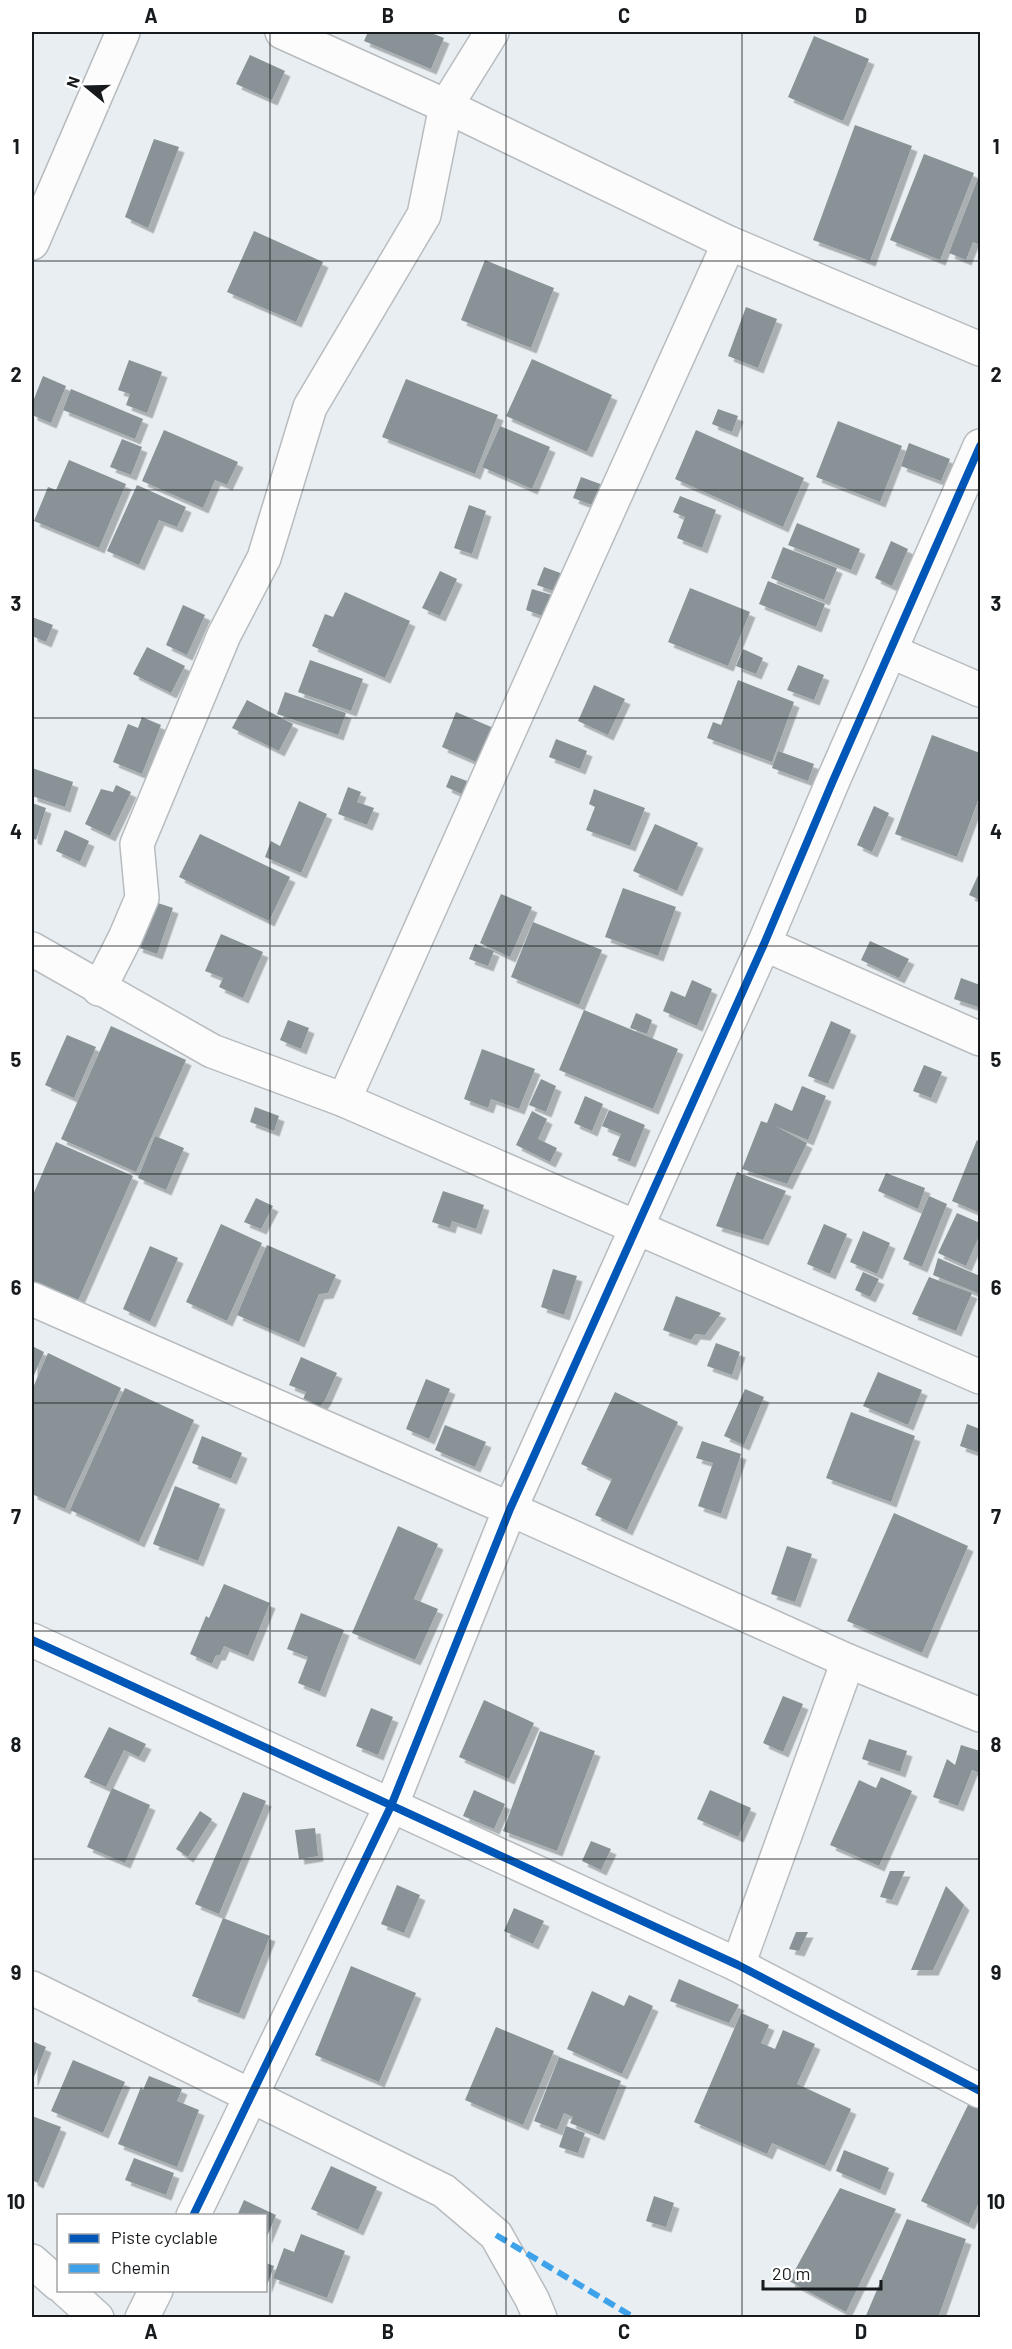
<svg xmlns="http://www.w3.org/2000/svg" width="1012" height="2349" font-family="Barlow,sans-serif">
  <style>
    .building { fill: #889297; filter: url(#shadow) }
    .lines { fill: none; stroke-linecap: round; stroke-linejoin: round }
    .minor-casing { stroke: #b8bcbf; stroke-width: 36 }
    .minor { stroke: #fcfcfd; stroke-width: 33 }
    .quiet { stroke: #3da2ea; stroke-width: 6; stroke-dasharray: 12 6; stroke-linecap: butt }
    .cycleway-casing { stroke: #fff; stroke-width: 11 }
    .cycleway { stroke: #0057b8; stroke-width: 8 }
    .grid { fill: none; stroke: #171b1d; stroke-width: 1.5; stroke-opacity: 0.55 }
    .neatline { fill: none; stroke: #171b1d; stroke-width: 2 }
    .grid-label { font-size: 20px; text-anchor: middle; font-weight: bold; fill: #171b1d }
  </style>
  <defs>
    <filter id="shadow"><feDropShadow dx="5.5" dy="5.5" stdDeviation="0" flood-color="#0004"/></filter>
  </defs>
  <rect width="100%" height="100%" fill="#e8eef1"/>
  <g class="building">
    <path d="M368,32h61l15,6 -13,31 -67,-28z"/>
    <path d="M814,36l55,23 -26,62 -55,-24z"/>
    <path d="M250,55l35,16 -13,29 -36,-16z"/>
    <path d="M855,125l57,21 -42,115 -57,-21z"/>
    <path d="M154,139l25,8 -31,81 -23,-11z"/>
    <path d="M924,154l50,19 -34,87 -50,-20z"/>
    <path d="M980,173v72l-7,-3 -7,18 -17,-7z"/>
    <path d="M254,231l69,31 -27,60 -69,-30z"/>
    <path d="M485,260l69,28 -23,60 -70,-28z"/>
    <path d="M746,307l31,12 -19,49 -30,-12z"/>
    <path d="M532,359l80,36 -25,57 -81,-36z"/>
    <path d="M129,360l33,12 -15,41 -21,-8 4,-11 -12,-4z"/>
    <path d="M43,376l23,10 -15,37 -19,-8v-11z"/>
    <path d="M406,379l92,36 -23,59 -93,-37z"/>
    <path d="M71,389l72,30 -8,20 -72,-29z"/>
    <path d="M718,409l20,7 -6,16 -20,-8z"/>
    <path d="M838,421l64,25 -22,56 -64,-25z"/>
    <path d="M500,426l50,21 -18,42 -50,-22z"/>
    <path d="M164,430l74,32 -11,23 -12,-5 -12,28 -61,-27z"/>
    <path d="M696,430l108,48 -21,49 -108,-48z"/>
    <path d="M122,439l20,8 -11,28 -21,-8z"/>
    <path d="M909,443l41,16 -9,22 -40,-15z"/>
    <path d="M69,460l57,24 -27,64 -65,-27 14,-34 8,3z"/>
    <path d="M581,477l22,8 -8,21 -22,-8z"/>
    <path d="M137,485l49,22 -9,20 -18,-7 -20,45 -32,-14z"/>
    <path d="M680,496l36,14 -14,38 -25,-10 8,-21 -12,-5z"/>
    <path d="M469,505l17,6 -14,43 -18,-6z"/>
    <path d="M797,523l63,26 -9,21 -63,-25z"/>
    <path d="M891,541l17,8 -16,37 -17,-8z"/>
    <path d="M783,547l54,21 -13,32 -53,-22z"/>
    <path d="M544,567l19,7 -7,18 -19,-7z"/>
    <path d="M440,571l17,8 -17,37 -18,-8z"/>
    <path d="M768,581l57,23 -9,23 -57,-23z"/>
    <path d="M690,588l60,24 -22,54 -60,-24z"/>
    <path d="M532,589l20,6 -6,22 -20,-7z"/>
    <path d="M345,592l65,29 -25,57 -73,-32 13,-32 8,3z"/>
    <path d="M183,605l22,10 -18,40 -21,-10z"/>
    <path d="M32,617l21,8 -7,17 -14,-6z"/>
    <path d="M147,647l38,19 -14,27 -38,-19z"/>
    <path d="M743,649l20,9 -7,16 -20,-8z"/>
    <path d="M310,660l53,19 -12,32 -53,-19z"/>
    <path d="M798,665l26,10 -10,25 -27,-10z"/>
    <path d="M738,680l56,22 -22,60 -65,-24 6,-16 8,3z"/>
    <path d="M594,685l31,14 -17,36 -30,-14z"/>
    <path d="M285,692l61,21 -8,22 -61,-21z"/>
    <path d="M247,700l46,24 -14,27 -47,-23z"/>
    <path d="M456,712l40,17 -15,35 -39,-17z"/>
    <path d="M142,717l19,8 -19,49 -29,-12 15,-38 10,4z"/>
    <path d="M932,735l48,18v42l-23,62 -62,-23z"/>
    <path d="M556,739l31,12 -7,18 -31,-12z"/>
    <path d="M778,751l36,13 -6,17 -36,-13z"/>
    <path d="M32,768l41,14 -8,25 -33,-11z"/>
    <path d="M451,775l16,6 -5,13 -16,-7z"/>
    <path d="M116,785l15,7 -21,44 -25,-12 16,-35 12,3z"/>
    <path d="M348,787l13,5 -4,10 17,6 -7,17 -29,-11z"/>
    <path d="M594,789l51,19 -15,38 -44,-16 9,-23 -6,-3z"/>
    <path d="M299,801l28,13 -26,59 -36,-16 6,-16 9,5z"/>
    <path d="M32,803l14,5 -10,32 -4,-2z"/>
    <path d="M874,806l15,7 -17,39 -15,-7z"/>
    <path d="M655,824l43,19 -21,48 -44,-20z"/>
    <path d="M65,830l24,11 -9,21 -24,-11z"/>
    <path d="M200,834l90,43 -21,44 -90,-44z"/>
    <path d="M980,871v29l-11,-5z"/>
    <path d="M623,888l53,19 -18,49 -53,-19z"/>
    <path d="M501,894l31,13 -22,50 -30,-14z"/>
    <path d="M152,901l21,7 -16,46 -20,-7z"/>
    <path d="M533,922l69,28 -23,55 -68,-28z"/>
    <path d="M221,934l42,18 -20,46 -24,-11 4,-9 -18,-7z"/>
    <path d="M870,941l39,18 -10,19 -38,-18z"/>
    <path d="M475,944l19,7 -6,15 -19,-7z"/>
    <path d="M961,978l19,7v14l-2,8 -24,-8z"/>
    <path d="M692,980l20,9 -15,37 -34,-15 8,-20 14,6z"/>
    <path d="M584,1010l94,39 -25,60 -94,-39z"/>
    <path d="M636,1013l16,7 -5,14 -17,-6z"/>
    <path d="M288,1020l21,8 -8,21 -21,-9z"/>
    <path d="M831,1021l20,9 -23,54 -20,-8z"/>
    <path d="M111,1026l75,34 -50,112 -75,-33z"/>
    <path d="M67,1035l29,12 -22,51 -29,-13z"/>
    <path d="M482,1049l53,20 -16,40 -28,-10 -3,9 -24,-9z"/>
    <path d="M924,1065l18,7 -11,26 -18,-7z"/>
    <path d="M541,1079l15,7 -10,26 -17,-7z"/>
    <path d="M802,1086l24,10 -18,44 -33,-14 32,17 -20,41 -45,-15 19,-48 6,2 8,-20 17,8z"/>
    <path d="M585,1096l18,8 -11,27 -18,-8z"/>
    <path d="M255,1107l24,9 -5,15 -24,-9z"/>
    <path d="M609,1110l36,15 -15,37 -18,-7 9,-21 -19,-8z"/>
    <path d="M532,1111l15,8 -9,20 19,9 -7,14 -34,-17z"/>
    <path d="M155,1136l29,12 -18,42 -28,-12z"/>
    <path d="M977,1140l3,2v71l-28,-12z"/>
    <path d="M56,1142l77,34 -56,127 -45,-20v-86z"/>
    <path d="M737,1172l49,19 -23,49 -47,-14z"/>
    <path d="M886,1173l39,15 -7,21 -40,-18z"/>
    <path d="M443,1191l41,14 -8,24 -24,-8 -2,7 -18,-6z"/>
    <path d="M929,1196l18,8 -25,63 -19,-8z"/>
    <path d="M256,1198l17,8 -12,23 -17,-7z"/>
    <path d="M957,1213l23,10v11l-14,32 -28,-13z"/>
    <path d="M221,1224l41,19 -35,78 -41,-19z"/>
    <path d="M824,1224l23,10 -17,40 -23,-10z"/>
    <path d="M863,1231l27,12 -13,31 -27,-12z"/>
    <path d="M267,1245l69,30 -8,18 -9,1 -20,48 -62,-27z"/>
    <path d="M150,1246l28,12 -28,64 -27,-13z"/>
    <path d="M938,1258l42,18v18l-47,-19z"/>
    <path d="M553,1269l24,7 -13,39 -23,-8z"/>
    <path d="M863,1272l16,7 -9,18 -15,-7z"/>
    <path d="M929,1277l43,16 -16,38 -44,-17z"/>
    <path d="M676,1296l45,17 -16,22 -10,-1 -4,6 -28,-10z"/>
    <path d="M716,1343l24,9 -8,23 -25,-9z"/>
    <path d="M32,1346l12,6 -12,28z"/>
    <path d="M48,1353l73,35 -56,121 -33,-15v-104z"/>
    <path d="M301,1357l36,16 -12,27 -7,9 -16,-7 4,-10 -17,-7z"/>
    <path d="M878,1372l44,18 -14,35 -45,-19z"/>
    <path d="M426,1379l24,10 -21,50 -23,-10z"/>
    <path d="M125,1388l69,32 -55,122 -69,-32z"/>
    <path d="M745,1389l19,8 -20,48 -20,-9z"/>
    <path d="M615,1392l63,30 -51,108 -32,-15 17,-36 -31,-15z"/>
    <path d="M851,1412l64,24 -24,66 -65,-24z"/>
    <path d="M967,1424l13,5v24l-20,-7z"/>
    <path d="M445,1425l41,17 -11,25 -40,-17z"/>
    <path d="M202,1436l40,17 -11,26 -39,-16z"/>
    <path d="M702,1441l39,13 -20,60 -23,-8 15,-43 -17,-5z"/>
    <path d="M175,1486l45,18 -22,57 -45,-17z"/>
    <path d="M894,1513l74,33 -46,107 -75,-32z"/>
    <path d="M398,1526l40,18 -24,55 24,10 -23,51 -63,-27z"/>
    <path d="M787,1546l25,8 -17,48 -24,-8z"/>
    <path d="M224,1584l46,19 -22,53 -24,-10 -4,9h-4l-4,9 -22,-10 16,-38 3,2z"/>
    <path d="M301,1613l43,17 -24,62 -22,-9 10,-26 -21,-8z"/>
    <path d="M783,1696l20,8 -20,48 -20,-9z"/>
    <path d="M484,1700l50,23 -25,56 -50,-22z"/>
    <path d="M371,1708l22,9 -15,38 -22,-9z"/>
    <path d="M109,1727l37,17 -7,13 -15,-7 -18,37 -22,-10z"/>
    <path d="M540,1731l55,20 -38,100 -54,-20z"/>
    <path d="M869,1739l38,12 -7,21 -38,-13z"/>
    <path d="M961,1745l19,6v22l-8,-3 -14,36 -25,-9 14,-38 8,6z"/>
    <path d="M881,1777l31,14 -33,75 -49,-21 29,-65 17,8z"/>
    <path d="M112,1788l38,17 -25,58 -38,-16z"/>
    <path d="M474,1790l31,14 -11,25 -31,-13z"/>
    <path d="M710,1790l41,18 -13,29 -41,-18z"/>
    <path d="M243,1792l23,9 -47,113 -24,-10z"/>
    <path d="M200,1811l12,8 -24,38 -12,-8z"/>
    <path d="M315,1828l3,28 -19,3 -4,-29z"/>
    <path d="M591,1841l20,8 -10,21 -19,-9z"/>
    <path d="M890,1871h15l-13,29 -12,-3z"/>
    <path d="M397,1885l23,10 -16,38 -23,-9z"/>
    <path d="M946,1886l18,19 -31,65h-22z"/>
    <path d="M514,1908l30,13 -11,23 -29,-13z"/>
    <path d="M223,1918l47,18 -31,78 -47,-18z"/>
    <path d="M796,1932h12l-9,19 -10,-2z"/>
    <path d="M351,1966l65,27 -37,89 -64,-27z"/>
    <path d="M679,1979l60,26 -10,18 -59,-22z"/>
    <path d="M592,1991l32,15 5,-11 24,11 -31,68 -55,-25z"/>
    <path d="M741,2013l28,12 -8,18 14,6 8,-19 32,14 -18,40 54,25 -26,57 -53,-23 -5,11 -73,-32z"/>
    <path d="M496,2027l58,24 -31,74 -58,-25z"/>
    <path d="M32,2041l14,6 -14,35z"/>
    <path d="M559,2057l62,24 -22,54 -29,-12 3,-6 -9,-4 -7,17 -23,-9z"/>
    <path d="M73,2060l52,22 -22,51 -52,-22z"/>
    <path d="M149,2076l33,13 -5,12 22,9 -22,57 -59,-23 23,-57 2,3z"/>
    <path d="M969,2103l11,5v92l-11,24 -48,-23z"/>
    <path d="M32,2116l29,11 -23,56 -6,-3z"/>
    <path d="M566,2126l19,7 -7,20 -19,-6z"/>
    <path d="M844,2150l45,18 -9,22 -44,-19z"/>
    <path d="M134,2158l40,15 -8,22 -41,-15z"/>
    <path d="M331,2166l46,21 -19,43 -47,-21z"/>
    <path d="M840,2188l56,21 -50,103 -57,-31z"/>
    <path d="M654,2196l20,7 -8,24 -20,-6z"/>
    <path d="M244,2200l32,15 -10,24v-23h-29z"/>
    <path d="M907,2219l59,20 -28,79h-73z"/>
    <path d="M301,2234l44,17 -18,47 -54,-20 11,-30 10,4z"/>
    <path d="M266,2263l8,3 -8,22z"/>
  </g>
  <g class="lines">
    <g class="minor-casing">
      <g id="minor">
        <path d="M282,32l164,74 283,137 251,106"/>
        <path d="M32,243l91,-211"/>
        <path d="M890,651l90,39"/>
        <path d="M764,944l216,95"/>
        <path d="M32,949l180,102 132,49 636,277"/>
        <path d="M99,989l26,-51 17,-40 -5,-54 87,-209 40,-77 46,-151 114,-192 22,-109 46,-74"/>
        <path d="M344,1100c126,-287 257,-571 385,-857"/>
        <path d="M32,1299l478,210 338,152 132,54"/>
        <path d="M32,1640l706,325 242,126"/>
        <path d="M738,1965l110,-304"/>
        <path d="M32,1988l412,203 52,44 36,64 8,19"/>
        <path d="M193,2216l198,-410 119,-297 254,-565 68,-161 148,-337"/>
        <path d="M32,2261l26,23"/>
        <path d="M66,2290l31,28"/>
        <path d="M142,2318l14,-28"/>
      </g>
    </g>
    <use href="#minor" class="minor"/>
    <path class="quiet" d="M496,2235l139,83"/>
    <g class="cycleway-casing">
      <g id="cycleway">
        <path d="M32,1640l706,325 242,126"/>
        <path d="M193,2216l198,-410 119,-297 254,-565 68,-161 148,-337"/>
      </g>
    </g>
    <use href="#cycleway" class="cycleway"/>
  </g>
  <path class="grid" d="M270,32v2286M506,32v2286M742,32v2286M32,261h948M32,490h948M32,718h948M32,946h948M32,1174h948M32,1403h948M32,1631h948M32,1859h948M32,2088h948"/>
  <rect width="1012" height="2349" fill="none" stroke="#ffffff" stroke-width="66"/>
  <rect x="57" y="2214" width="210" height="78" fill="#ffffff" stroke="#a2a4a5" stroke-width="1.5"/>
  <rect x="69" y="2234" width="30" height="9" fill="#0057b8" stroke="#a2a4a5" stroke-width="1.5"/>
  <text x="111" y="2244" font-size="18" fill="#171b1d">Piste cyclable</text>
  <rect x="69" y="2264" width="30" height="9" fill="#3da2ea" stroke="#a2a4a5" stroke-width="1.5"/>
  <text x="111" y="2274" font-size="18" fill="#171b1d">Chemin</text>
  <g transform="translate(87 87) rotate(289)" stroke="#ffffff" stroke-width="4.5" paint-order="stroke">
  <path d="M0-4.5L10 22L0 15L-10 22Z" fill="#171b1d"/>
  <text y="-9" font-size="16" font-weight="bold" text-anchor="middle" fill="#171b1d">N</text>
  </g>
  <path d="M763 2280v9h118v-9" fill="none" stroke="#171b1d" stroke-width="3"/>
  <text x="772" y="2280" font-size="18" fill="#171b1d" stroke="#ffffff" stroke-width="4.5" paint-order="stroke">20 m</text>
  <rect x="33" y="33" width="946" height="2283" class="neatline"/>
  <g class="grid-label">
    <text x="151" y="23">A</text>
    <text x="388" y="23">B</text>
    <text x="624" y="23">C</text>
    <text x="861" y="23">D</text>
    <text x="16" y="154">1</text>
    <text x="996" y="154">1</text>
    <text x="16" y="382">2</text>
    <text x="996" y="382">2</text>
    <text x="16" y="611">3</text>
    <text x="996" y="611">3</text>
    <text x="16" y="839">4</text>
    <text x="996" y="839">4</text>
    <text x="16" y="1067">5</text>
    <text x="996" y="1067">5</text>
    <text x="16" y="1295">6</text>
    <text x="996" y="1295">6</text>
    <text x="16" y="1524">7</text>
    <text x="996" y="1524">7</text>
    <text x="16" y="1752">8</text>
    <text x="996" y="1752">8</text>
    <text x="16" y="1980">9</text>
    <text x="996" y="1980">9</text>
    <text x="16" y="2209">10</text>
    <text x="996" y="2209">10</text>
    <text x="151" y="2339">A</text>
    <text x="388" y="2339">B</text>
    <text x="624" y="2339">C</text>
    <text x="861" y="2339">D</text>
  </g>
</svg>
